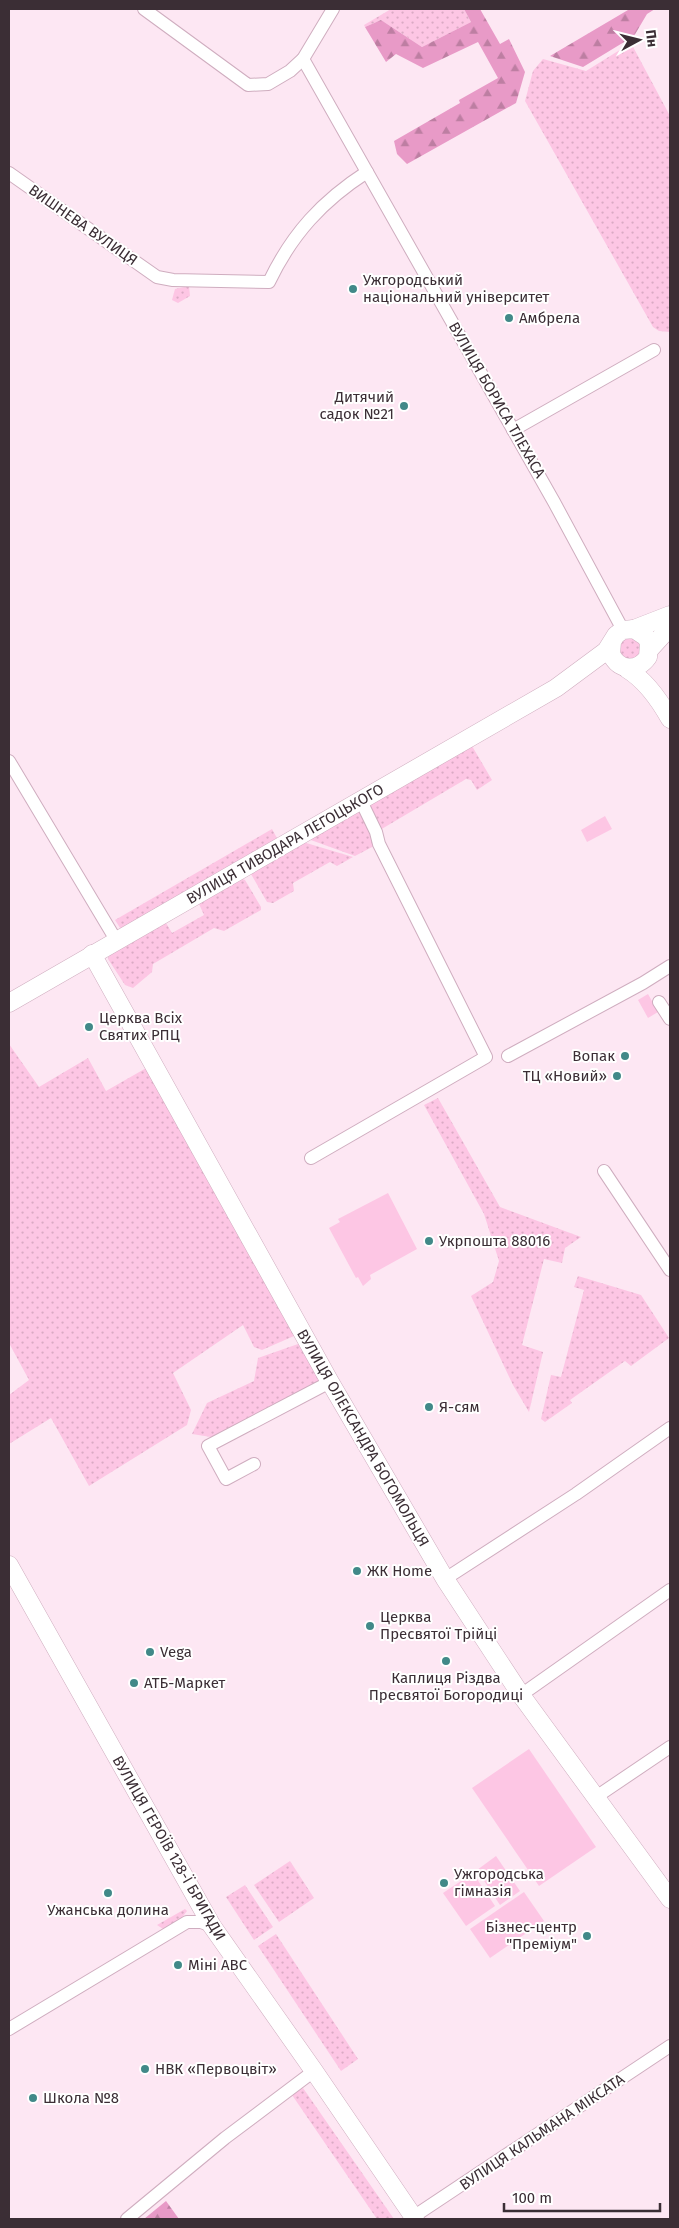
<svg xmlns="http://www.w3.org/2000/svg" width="679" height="2228" font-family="'Fira Sans',sans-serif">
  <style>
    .grass { fill: url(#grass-dots) }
    .forest { fill: url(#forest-firs) }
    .park { fill: #fdc6e4 }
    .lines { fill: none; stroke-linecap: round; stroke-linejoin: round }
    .street-casing { stroke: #cfadbf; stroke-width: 14 }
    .secondary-casing { stroke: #cfadbf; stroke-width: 19 }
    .street { stroke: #fff; stroke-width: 12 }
    .secondary { stroke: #fff; stroke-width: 18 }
    .poi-dot { fill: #418988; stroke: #fff; stroke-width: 2 }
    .labels { text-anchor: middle; stroke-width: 4; stroke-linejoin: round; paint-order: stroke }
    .street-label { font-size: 15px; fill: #3b2e35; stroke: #fff }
    .poi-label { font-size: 15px; fill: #3b2e35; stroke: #fff; text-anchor: start }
  </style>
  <defs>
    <pattern id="grass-dots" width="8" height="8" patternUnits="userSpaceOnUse" patternTransform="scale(1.25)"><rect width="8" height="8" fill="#fdc6e4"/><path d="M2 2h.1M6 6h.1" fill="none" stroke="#daaac4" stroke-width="1.8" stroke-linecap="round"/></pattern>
    <pattern id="forest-firs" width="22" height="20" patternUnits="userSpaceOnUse" patternTransform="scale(1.25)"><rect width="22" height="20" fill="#e89ac7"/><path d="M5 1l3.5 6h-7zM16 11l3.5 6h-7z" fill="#bd7ea2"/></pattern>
  </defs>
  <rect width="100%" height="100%" fill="#fde7f3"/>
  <g class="grass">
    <path d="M391,9h73l7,13 -49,25 -41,-27 -16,7 -1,-2z"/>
    <path d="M631,43l39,73v216l-11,-1 -6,-4 -128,-226 8,-30 10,-12 43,12z"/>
    <path d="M189,286l1,10 -12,7 -6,-3 3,-11z"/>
    <path d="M627,635l15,7 -3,18h-18l-4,-17z"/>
    <path d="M472,746l20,34 -15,10 -6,-10 -5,-1 -86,51 -10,-22v-4z"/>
    <path d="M357,811l3,1 15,31 -1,3 -19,10 -47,-17z"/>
    <path d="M272,829l6,11 -156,91 -7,-11z"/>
    <path d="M303,842l50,15 -16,9 -7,-4 -37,21 1,8 -21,12 -6,-1 -16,-28z"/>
    <path d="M241,878l4,2 16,27v3l-37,21 -10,-3 -61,36 -1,8 -19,16 -8,-3 -17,-26 1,-4 57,-32 6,10 32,-18 -5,-11z"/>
    <path d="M9,1044l30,43 49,-29 18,33 42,-24 149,265 -3,4 -32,14 -8,-3 -11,-22 -70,48 18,37 -4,15 -98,61 -38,-68 -42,26v-49l20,-15 -20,-37z"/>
    <path d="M438,1098l62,109 81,30 -16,11 -3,15 -18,-4 -22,86 21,7 -14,60 -16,-27 -42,-89 22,-14 6,-21 -15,-47 -60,-109z"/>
    <path d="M578,1276l63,19 28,43 -38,28 -6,-5 -55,39 2,3 -27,19 -4,-3 10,-44 10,2 23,-87 -10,-3z"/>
    <path d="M298,1344l6,3 19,35 -112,55 -19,-3 15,-31 47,-22 4,-23z"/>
    <path d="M290,1861l24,37 -35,24 -25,-37z"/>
    <path d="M245,1885l28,42 -19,13 -28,-43z"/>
    <path d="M185,1909l2,2 -10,13 -11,7 -9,-6z"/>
    <path d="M276,1934l82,125 -17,12 -83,-125z"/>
    <path d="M303,2088l91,131h-17l-85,-124z"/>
  </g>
  <g class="forest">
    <path d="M464,9h16l20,35 9,-5 16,33 -9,31 -109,61 -10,-10 -3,-13 66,-38 -1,-3 39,-22 -20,-36 -55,26 -27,-14 -10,8 -21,-35 16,-7 41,27 49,-25z"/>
    <path d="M628,9h27l-8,5 -13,22 -51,31 -33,-11 78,-46z"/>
    <path d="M166,2201l13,18h-35z"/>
  </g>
  <g class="park">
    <path d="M605,816l7,13 -25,13 -6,-12z"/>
    <path d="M648,994l10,18 -10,6 -10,-18z"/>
    <path d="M388,1193l29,56 -47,26 1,4 -8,7 -5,-9 -2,1 -27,-50 11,-6 -2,-3z"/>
    <path d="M529,1749l67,98 -57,39 -67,-98z"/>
    <path d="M496,1856l24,35 -20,14 -23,-35z"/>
    <path d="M473,1873l22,33 -29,20 -23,-33z"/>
    <path d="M524,1892l20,29 -54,37 -20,-29z"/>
  </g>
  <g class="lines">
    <g class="street-casing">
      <g id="street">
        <path d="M144,9l104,76 20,-1 22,-13 13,-12 30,-50"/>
        <path d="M303,59l251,443 69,128"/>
        <path d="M9,173l148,104 16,3 96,2c23,-48 53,-81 98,-110"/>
        <path d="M513,430l141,-80"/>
        <path d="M9,761l107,179"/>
        <path d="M659,1002l11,17"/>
        <path d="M508,1056l135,-73 27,-17"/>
        <path d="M311,1158l175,-101 -107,-213 -3,-12 -15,-31"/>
        <path d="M604,1171l66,99"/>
        <path d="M254,1464l-28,15 -18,-33 122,-64"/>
        <path d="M445,1579l131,-85 94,-66"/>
        <path d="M521,1695l149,-105"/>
        <path d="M596,1797l74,-50"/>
        <path d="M9,2029l178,-107h14l11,4"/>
        <path d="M413,2217l257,-171"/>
        <path d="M127,2219l98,-81 89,-67"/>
      </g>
    </g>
    <g class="secondary-casing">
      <g id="secondary">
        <path d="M634,629l36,-14"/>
        <path d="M649,650l21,-23"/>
        <path d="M627,669c18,11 33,32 43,50"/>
        <path d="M92,954l238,428 115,197 76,116 149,204"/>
        <path d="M9,1003l547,-315 50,-37 10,-16 7,-5 11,-1 12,8 3,6 -1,14c-11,15 -29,14 -37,-3l1,-12"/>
        <path d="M9,1565l203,361 102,145 101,148"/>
      </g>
    </g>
    <use href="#street" class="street"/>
    <use href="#secondary" class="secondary"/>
  </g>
  <g class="poi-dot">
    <circle cx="353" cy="289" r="5"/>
    <circle cx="509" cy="318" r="5"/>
    <circle cx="404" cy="406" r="5"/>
    <circle cx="89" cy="1027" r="5"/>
    <circle cx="625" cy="1056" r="5"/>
    <circle cx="617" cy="1076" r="5"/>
    <circle cx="429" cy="1241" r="5"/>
    <circle cx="429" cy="1407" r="5"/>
    <circle cx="357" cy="1571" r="5"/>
    <circle cx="370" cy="1626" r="5"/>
    <circle cx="150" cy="1652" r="5"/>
    <circle cx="446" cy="1661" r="5"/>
    <circle cx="134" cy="1683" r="5"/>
    <circle cx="444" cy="1883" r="5"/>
    <circle cx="108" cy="1893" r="5"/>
    <circle cx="587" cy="1936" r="5"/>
    <circle cx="178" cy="1965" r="5"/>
    <circle cx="145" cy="2069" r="5"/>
    <circle cx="33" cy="2098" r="5"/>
  </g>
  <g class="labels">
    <g class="street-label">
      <text transform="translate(83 225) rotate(35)" y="5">ВИШНЕВА ВУЛИЦЯ</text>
      <text transform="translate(497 400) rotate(60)" y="5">ВУЛИЦЯ БОРИСА ТЛЕХАСА</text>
      <text transform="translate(285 844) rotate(-30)" y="5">ВУЛИЦЯ ТИВОДАРА ЛЕГОЦЬКОГО</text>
      <text transform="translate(363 1438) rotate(60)" y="5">ВУЛИЦЯ ОЛЕКСАНДРА БОГОМОЛЬЦЯ</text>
      <text transform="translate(169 1848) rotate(60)" y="5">ВУЛИЦЯ ГЕРОЇВ 128-Ї БРИГАДИ</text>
      <text transform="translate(542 2132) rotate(-34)" y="5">ВУЛИЦЯ КАЛЬМАНА МІКСАТА</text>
    </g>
    <g class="poi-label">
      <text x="363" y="285">Ужгородський<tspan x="363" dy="17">національний університет</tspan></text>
      <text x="519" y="323">Амбрела</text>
      <text x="394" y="402" text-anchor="end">Дитячий<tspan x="394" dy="17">садок №21</tspan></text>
      <text x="99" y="1023">Церква Всіх<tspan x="99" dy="17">Святих РПЦ</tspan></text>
      <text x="615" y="1061" text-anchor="end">Вопак</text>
      <text x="607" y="1081" text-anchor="end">ТЦ «Новий»</text>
      <text x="439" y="1246">Укрпошта 88016</text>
      <text x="439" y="1412">Я-сям</text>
      <text x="367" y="1576">ЖК Home</text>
      <text x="380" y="1622">Церква<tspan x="380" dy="17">Пресвятої Трійці</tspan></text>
      <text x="160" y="1657">Vega</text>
      <text x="446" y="1683" text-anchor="middle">Каплиця Різдва<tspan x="446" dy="17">Пресвятої Богородиці</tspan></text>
      <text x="144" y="1688">АТБ-Маркет</text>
      <text x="454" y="1879">Ужгородська<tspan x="454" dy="17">гімназія</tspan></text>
      <text x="108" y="1915" text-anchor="middle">Ужанська долина</text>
      <text x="577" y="1932" text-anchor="end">Бізнес-центр<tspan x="577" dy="17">"Преміум"</tspan></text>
      <text x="188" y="1970">Міні ABC</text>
      <text x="155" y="2074">НВК «Первоцвіт»</text>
      <text x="43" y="2103">Школа №8</text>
    </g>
  </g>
  <rect width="679" height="2228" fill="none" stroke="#3b2e35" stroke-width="20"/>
  <g transform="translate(639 40) rotate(83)" stroke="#ffffff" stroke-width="4" paint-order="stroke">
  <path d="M0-4L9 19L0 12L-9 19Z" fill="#3b2e35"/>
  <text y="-8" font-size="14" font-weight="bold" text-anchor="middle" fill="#3b2e35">Пн</text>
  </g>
  <path d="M504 2203v8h156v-8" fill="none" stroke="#3b2e35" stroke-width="2.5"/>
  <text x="512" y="2203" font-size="15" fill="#3b2e35" stroke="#ffffff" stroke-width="4" paint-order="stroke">100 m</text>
</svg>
